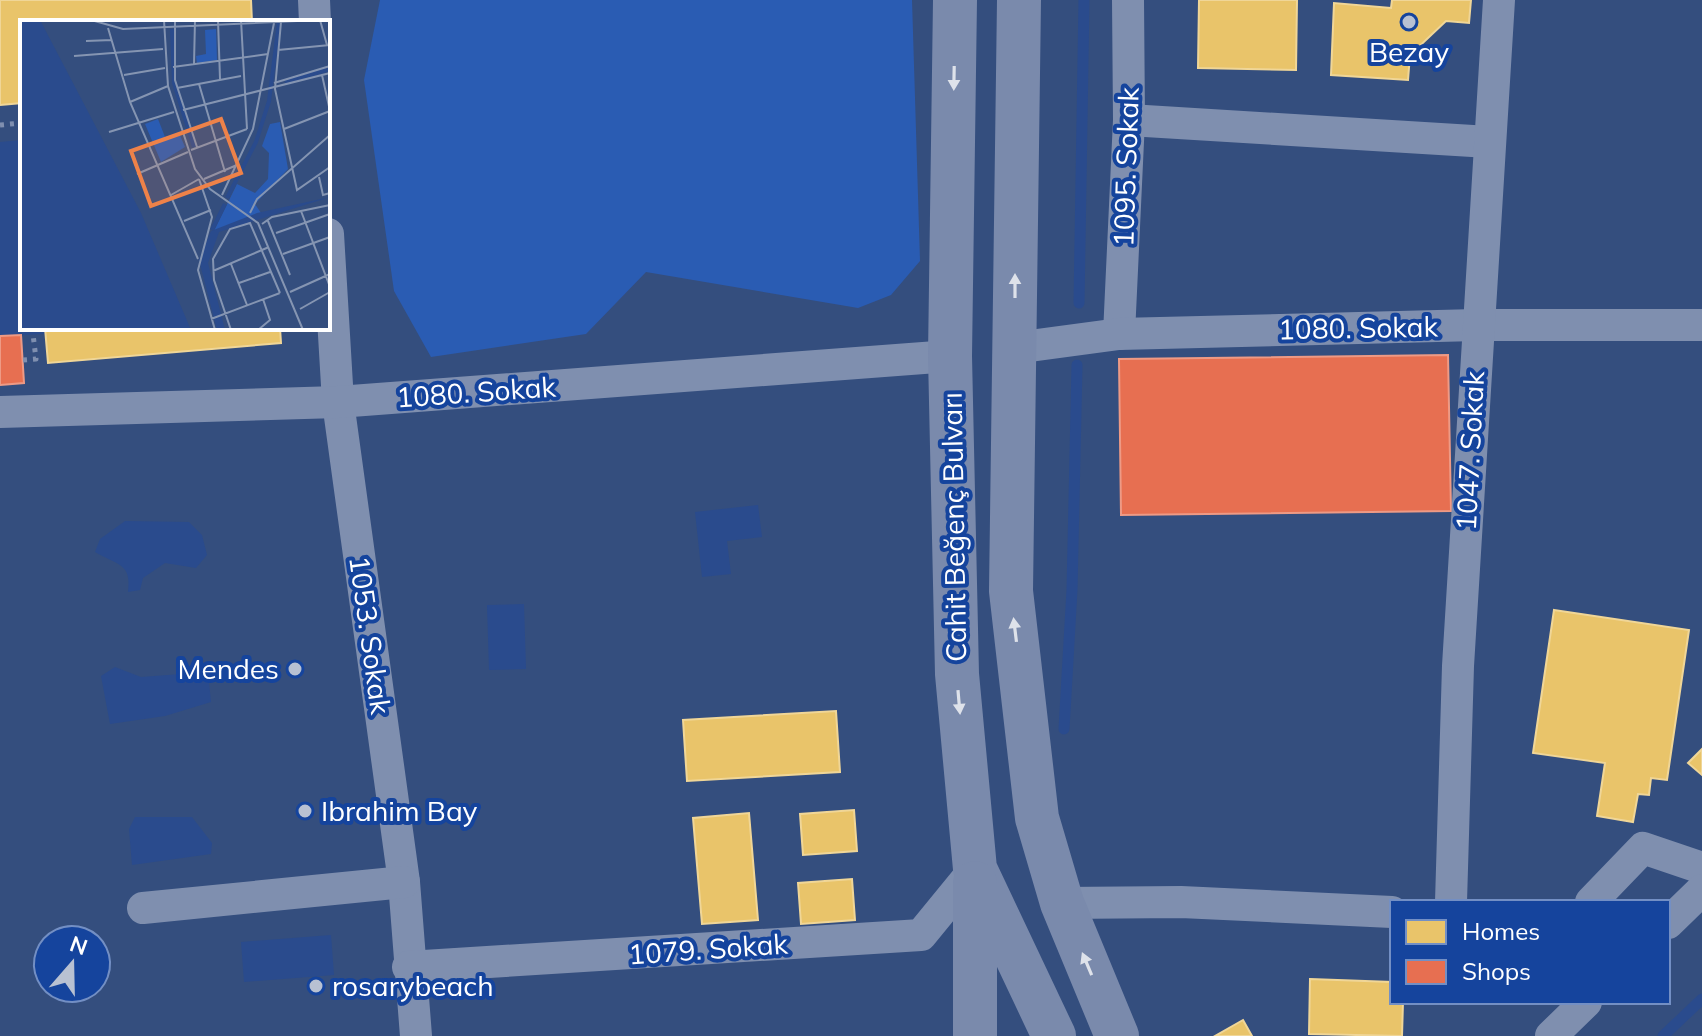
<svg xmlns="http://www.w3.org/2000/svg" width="1702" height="1036" font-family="Mulish,sans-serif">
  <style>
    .green { fill: #2a5cb3 }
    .water { fill: #2a4b8d }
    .homes { fill: #e9c46a; stroke: #f0d697; stroke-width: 2 }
    .shops { fill: #e76f51; stroke: #ee9a85; stroke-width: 2 }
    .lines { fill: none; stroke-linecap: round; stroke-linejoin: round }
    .stream { stroke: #2a4b8d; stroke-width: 11 }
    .path { stroke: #7f8faf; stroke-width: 5; stroke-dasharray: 4 6; stroke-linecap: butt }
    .street { stroke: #7f8faf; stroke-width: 32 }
    .secondary { stroke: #7a8aac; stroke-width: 44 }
    .oneway { fill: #dee2ea }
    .poi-dot { fill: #b8c1d2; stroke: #15449d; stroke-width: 3 }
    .labels { text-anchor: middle; stroke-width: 8; stroke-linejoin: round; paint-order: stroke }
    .poi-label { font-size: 28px; fill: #fff; stroke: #15449d; text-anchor: start }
    .street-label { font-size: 28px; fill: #fff; stroke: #15449d }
    .inset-river { fill: none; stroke: #2a4b8d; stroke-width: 4 }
    .inset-road { fill: none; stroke: #8595b2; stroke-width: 2 }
    .view { fill: #ee8249; fill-opacity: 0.15; stroke: #ee8249; stroke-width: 4 }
    .inset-edge { fill: none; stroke: #fff; stroke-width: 4 }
  </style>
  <rect width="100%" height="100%" fill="#344e7e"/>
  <path class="green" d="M380,0h532l8,261 -29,34 -33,13 -212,-36 -60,62 -155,23 -37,-66 -30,-211z"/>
  <g class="water">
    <path d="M22,140v188h23v6l-45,2v-194z"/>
    <path d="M758,505l4,32 -35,4 4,33 -29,3 -7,-65z"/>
    <path d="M125,521l64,1 13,13 5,20 -11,13 -31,-5 -22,15 -3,12 -12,2c4,-29 -11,-27 -33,-40l5,-13z"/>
    <path d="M524,604l2,65 -37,1 -2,-65z"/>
    <path d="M115,667l26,10 67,-5 3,30 -46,14 -55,8 -9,-48z"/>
    <path d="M135,817h57l20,26 -1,11 -79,11 -3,-36z"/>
    <path d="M331,935l3,40 -90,7 -3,-40z"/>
  </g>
  <g class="homes">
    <path d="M0,0h251l1,22h-230v81l-22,2z"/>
    <path d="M1199,0h98l-1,70 -98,-2z"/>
    <path d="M1392,0h79l-2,23 -23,-2 -36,34 -2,25 -77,-5 3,-72 57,5z"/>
    <path d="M45,328h235l1,15 -233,20z"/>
    <path d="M1554,610l135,20 -22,150 -16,-2 -2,17 -11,-1 -5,28 -36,-6 8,-53 -72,-10z"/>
    <path d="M836,711l4,61 -153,9 -4,-61z"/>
    <path d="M1702,749v26l-14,-12z"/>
    <path d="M854,810l3,41 -54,4 -3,-41z"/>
    <path d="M749,813l9,107 -56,4 -9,-106z"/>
    <path d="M852,879l3,41 -54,4 -3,-41z"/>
    <path d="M1310,979l82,3v20h11l-1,34 -93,-2z"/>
    <path d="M1243,1020l9,16h-37z"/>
  </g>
  <g class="shops">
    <path d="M21,335l3,48 -24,2v-49z"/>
    <path d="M1448,355l3,156 -330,4 -2,-156z"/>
  </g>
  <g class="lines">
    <g class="stream">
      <path d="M1079,303l5,-303"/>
      <path d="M1064,729l8,-139 5,-225"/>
      <path d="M1663,1036l39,-37"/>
    </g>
    <g class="path">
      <path d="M0,125l22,-2"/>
      <path d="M23,360l13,-1 -3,-25"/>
    </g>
    <g class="street">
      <path d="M314,0l1,22"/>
      <path d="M1129,120l360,22"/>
      <path d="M328,234l10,168 66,480 12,154"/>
      <path d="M1119,334l10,-214 -1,-120"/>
      <path d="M1015,348l104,-14 358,-9h225"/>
      <path d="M0,412l338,-10 612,-46"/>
      <path d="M1451,902l7,-236 41,-666"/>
      <path d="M1591,902l52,-54 59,20"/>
      <path d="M1062,903l119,-1 211,10"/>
      <path d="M143,908l261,-26"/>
      <path d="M1668,923l34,-33"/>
      <path d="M408,967l513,-32 54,-66"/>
      <path d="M1551,1036l35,-34"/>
    </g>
    <g class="secondary">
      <path d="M955,0l-5,356 7,318 18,195 79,167"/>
      <path d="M1019,0l-8,591 26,227 25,85 55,133"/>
      <path d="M975,883v153"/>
    </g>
  </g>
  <defs><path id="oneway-solid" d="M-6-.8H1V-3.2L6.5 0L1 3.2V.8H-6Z" transform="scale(2)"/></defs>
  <g class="oneway">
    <use href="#oneway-solid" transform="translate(954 78) rotate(91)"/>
    <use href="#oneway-solid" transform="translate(1015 286) rotate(-90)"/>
    <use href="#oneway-solid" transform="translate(1015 630) rotate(-97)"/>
    <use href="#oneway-solid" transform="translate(959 702) rotate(85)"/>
    <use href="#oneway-solid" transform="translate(1087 964) rotate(-113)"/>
  </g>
  <g class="poi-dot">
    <circle cx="1409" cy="22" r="8"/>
    <circle cx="295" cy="669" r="8"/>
    <circle cx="305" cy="811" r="8"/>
    <circle cx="316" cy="986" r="8"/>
  </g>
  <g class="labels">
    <g class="poi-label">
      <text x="1409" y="62" text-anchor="middle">Bezay</text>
      <text x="279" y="679" text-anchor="end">Mendes</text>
      <text x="321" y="821">Ibrahim Bay</text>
      <text x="332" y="996">rosarybeach</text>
    </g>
    <g class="street-label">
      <text transform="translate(1126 167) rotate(-88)" y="10">1095. Sokak</text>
      <text transform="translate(1358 328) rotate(-1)" y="10">1080. Sokak</text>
      <text transform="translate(476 392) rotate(-4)" y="10">1080. Sokak</text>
      <text transform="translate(1470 451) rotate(-87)" y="10">1047. Sokak</text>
      <text transform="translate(954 527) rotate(-91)" y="10">Cahit Beğenç Bulvarı</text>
      <text transform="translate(370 635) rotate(82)" y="10">1053. Sokak</text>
      <text transform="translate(708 949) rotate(-4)" y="10">1079. Sokak</text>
    </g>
  </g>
  <g transform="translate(20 20)">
    <rect width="310" height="310" fill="#344e7e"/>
    <path d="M196,9l1,31 -20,3 -1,-7 10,-2 -1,-24zM138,99l7,18 14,-4 6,14 -24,15 -16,-38zM260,102l8,47 -33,35 6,9 -47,18 23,-47 18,9 13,-14 1,-26 -7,-7 8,-22z" fill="#2a5cb3"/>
    <path d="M20,0l101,193 50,117h-171v-310zM310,177l-111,35 -11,31 17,67h-8l-18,-70 12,-29 46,-18z" fill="#2a4b8d"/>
    <path class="inset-river" d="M152,9l2,54 20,64M265,62l45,-13M207,178l29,-56 13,-41 10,-79M192,210l13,-26"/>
    <path class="inset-road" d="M71,0l32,9 196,-9M144,0l4,66 27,83 15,20 48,34 45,107M155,0v60l22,67M198,0l2,59M221,0l6,109M300,0l7,25M261,2l-6,67 22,101 33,-23M88,8l22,74 68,157M66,21l26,-1M258,30l52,-5M54,36l89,-7M174,44l1,-44M153,47l95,-13M104,55l41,-7M302,55l8,36M254,63l56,-17M179,64l26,88M157,68l64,-12M110,82l38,-16M163,90l147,-37M264,109l46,-18M89,112l65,-20M171,130l56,-21M117,154l51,-22M299,157l4,18 7,-2M179,159l13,38 -14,53 17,60M184,159l33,-14M151,175l28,-16M202,175l31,-66 21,-106M281,191l29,76M230,193l7,-14 73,-64M164,201l27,-11M248,201l22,54M242,204l10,-7 58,-12M256,213l54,-19M263,234l47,-17M211,244l16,41M193,251l56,-24M219,263l31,-11M270,272l40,-18M280,289l30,-17M191,299l69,-26M211,310l-17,-50 -1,-21 17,-30 20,-6 30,70M238,310l12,-10 -7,-21"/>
    <path class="view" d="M201,99l20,54 -90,33 -20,-55z"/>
    <rect width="310" height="310" class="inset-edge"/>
  </g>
  <rect x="1390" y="900" width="280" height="104" fill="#15449d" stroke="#738fc4" stroke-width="2"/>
  <rect x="1406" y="920" width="40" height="24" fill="#e9c46a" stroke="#738fc4" stroke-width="2"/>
  <text x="1462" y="940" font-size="24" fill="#ffffff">Homes</text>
  <rect x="1406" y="960" width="40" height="24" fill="#e76f51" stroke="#738fc4" stroke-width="2"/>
  <text x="1462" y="980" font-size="24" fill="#ffffff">Shops</text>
  <g transform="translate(72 964) rotate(20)"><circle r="38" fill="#15449d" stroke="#738fc4" stroke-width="2"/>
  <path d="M0-6L14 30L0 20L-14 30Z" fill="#b8c1d2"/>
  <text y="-12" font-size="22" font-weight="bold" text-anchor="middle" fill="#ffffff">N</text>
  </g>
</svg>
